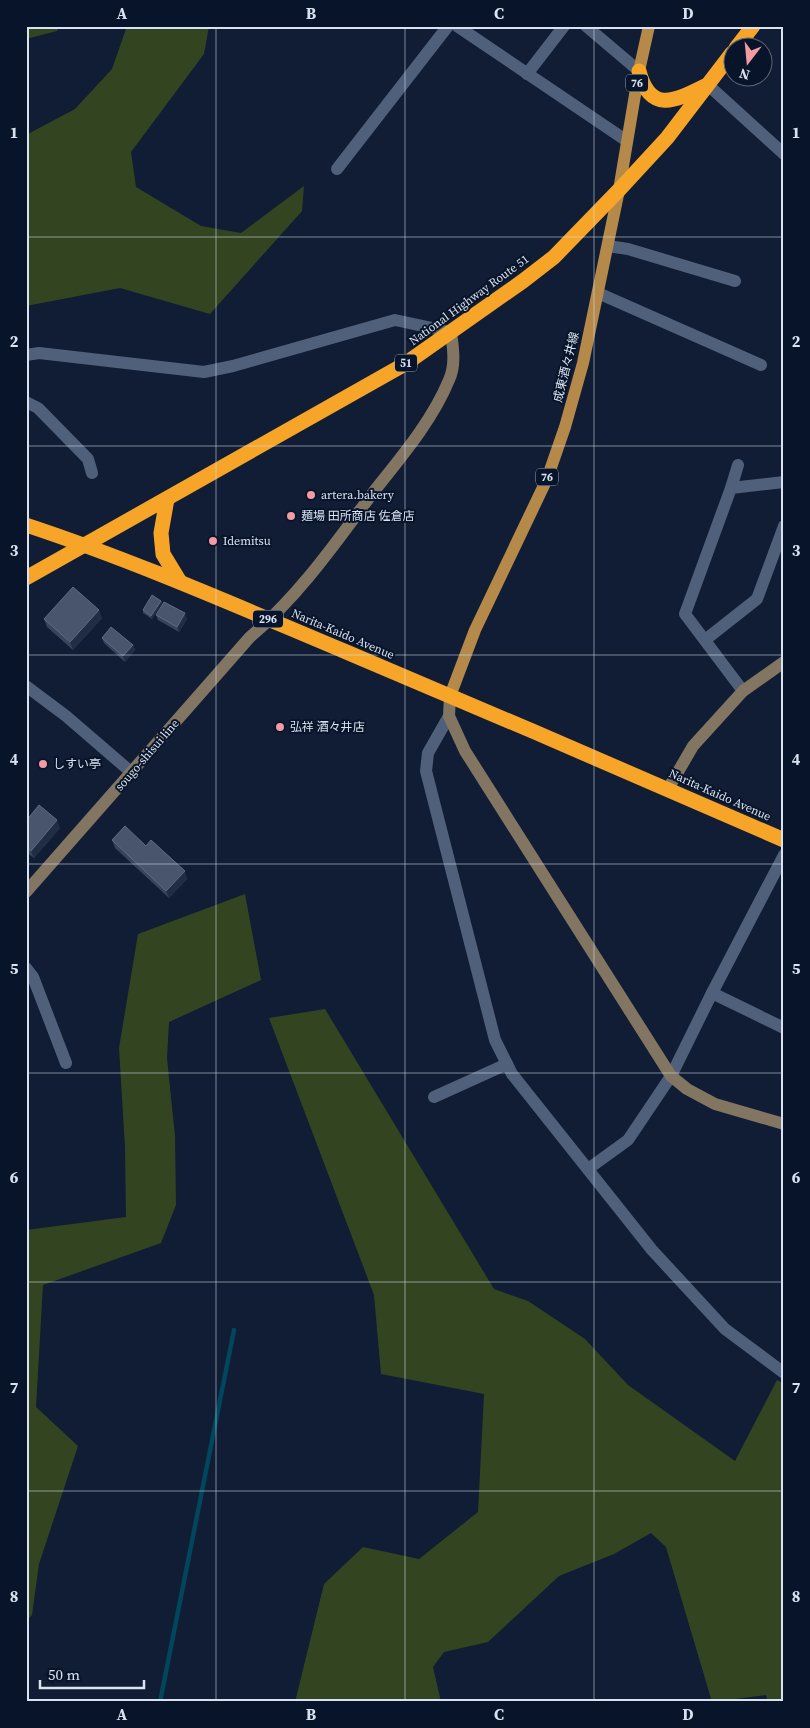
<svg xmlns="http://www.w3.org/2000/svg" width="810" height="1728" font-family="'Source Serif 4','Noto Sans JP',serif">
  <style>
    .green { fill: #334520 }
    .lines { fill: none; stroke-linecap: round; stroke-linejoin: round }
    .stream { stroke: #00465d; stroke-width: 4.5 }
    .street { stroke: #50607b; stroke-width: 12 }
    .secondary { stroke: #827562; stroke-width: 12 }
    .primary { stroke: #b48949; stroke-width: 12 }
    .highway { stroke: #f6a528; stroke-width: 15 }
    .wall { fill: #36445c }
    .shaded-wall { fill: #202d45 }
    .building { fill: #48556c; stroke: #5e6b81 }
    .grid { fill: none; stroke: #d8e2f1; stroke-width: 1; stroke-opacity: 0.55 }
    .poi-dot { fill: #f49aa2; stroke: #081429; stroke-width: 2 }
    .labels { text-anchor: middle; stroke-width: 4; stroke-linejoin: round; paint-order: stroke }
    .shield { fill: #081429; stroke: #9aa4b5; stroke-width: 1 }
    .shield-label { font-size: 11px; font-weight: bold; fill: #d8e2f1 }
    .street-label { font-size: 12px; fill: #d8e2f1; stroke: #081429 }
    .poi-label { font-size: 12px; fill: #d8e2f1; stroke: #081429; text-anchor: start }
    .neatline { fill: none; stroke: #d8e2f1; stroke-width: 2 }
    .grid-label { font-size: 16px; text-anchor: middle; font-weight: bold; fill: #d8e2f1 }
  </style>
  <rect width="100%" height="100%" fill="#101d34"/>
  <g class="green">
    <path d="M26,26h34l-3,5 -31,8z"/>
    <path d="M127,26h82l-5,28 -73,98 5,35 65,39 40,7 63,-47 -2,25 -92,103 -90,-26 -94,18v-171l49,-26 37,-40z"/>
    <path d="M245,894l16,86 -92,42 -2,36 8,78 1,69 -15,38 -118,42 -7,122 42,39 -39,118 -7,51 -6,6v-391l100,-13 -1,-70 -6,-99 19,-114z"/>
    <path d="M325,1009l169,280 34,12 57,38 43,46 107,76 42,-81 7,4v318h-16l-2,-7 -54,7 -46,-155 -15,-14 -37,21 -55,22 -71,66 -44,10 -11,15 8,35h-146l29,-118 39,-37 56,12 59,-47 6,-118 -103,-20 -7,-79 -105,-277z"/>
  </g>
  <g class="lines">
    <path class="stream" d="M160,1702l74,-372"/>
    <g class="street">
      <path d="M457,26l170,115"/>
      <path d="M586,26l53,45"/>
      <path d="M527,74l37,-48"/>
      <path d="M708,85l76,69"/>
      <path d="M337,169l111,-143"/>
      <path d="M608,246l20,3 107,32"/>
      <path d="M598,293l163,72"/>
      <path d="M26,355l13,-2 165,19 29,-6 162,-46 56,12"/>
      <path d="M26,402l12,6 50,51 4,14"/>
      <path d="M738,465l-7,23 -46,126 58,77"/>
      <path d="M731,488l53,-6"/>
      <path d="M705,640l52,-41 27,-73"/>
      <path d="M26,686l40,30 65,56"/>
      <path d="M449,716l-21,37 -2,18 69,269 17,34 140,176 73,79 59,44"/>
      <path d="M26,968l7,9 33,86"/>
      <path d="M712,993l72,35"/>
      <path d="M434,1097l73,-33"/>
      <path d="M588,1169l40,-29 43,-64 41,-83 72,-138"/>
    </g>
    <g class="secondary">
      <path d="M450,696l-1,20 16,35 206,325 16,13 28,15 69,20"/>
      <path d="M668,789l25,-43 50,-55 41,-29"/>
      <path d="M26,892l224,-255c49,-41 87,-96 125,-147 27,-34 57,-69 74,-110 7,-15 4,-33 2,-48"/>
    </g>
    <path class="primary" d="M450,696l25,-66 72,-151 18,-52 18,-64 36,-173 20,-119 10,-45"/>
    <g class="highway">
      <path d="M736,48l17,-22"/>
      <path d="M639,71c11,43 36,30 66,15"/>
      <path d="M167,499l-6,34 2,21 17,28"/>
      <path d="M26,525c109,36 213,82 318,126 147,62 294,125 440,189"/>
      <path d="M26,578l379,-214 118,-83 31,-24 65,-67 48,-52 65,-85"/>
    </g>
  </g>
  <g class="wall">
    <path d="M161,601l1,2 -10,16 -9,-6v-3z"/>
    <path d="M156,615l31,4 -8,13 -21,-12z"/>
    <path d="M102,618l-29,32 -26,-23 -3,-8z"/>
    <path d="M102,638l31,7 2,5 -10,12 -21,-19z"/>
    <path d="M26,821l34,7 -26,30 -8,-6z"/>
    <path d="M112,840l34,6 41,33 -18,19 -54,-50z"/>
  </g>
  <g class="shaded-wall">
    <path d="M161,601l1,2 -10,16 -1,-3z"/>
    <path d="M99,610l3,8 -29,32 -3,-8z"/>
    <path d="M185,613l2,6 -8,13 -2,-5z"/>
    <path d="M133,645l2,5 -10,12 -2,-6z"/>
    <path d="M57,820l3,8 -26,30 -3,-7z"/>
    <path d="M185,871l2,8 -18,19 -3,-7z"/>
  </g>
  <g class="building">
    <path d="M73,587l26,23 -29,32 -26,-23z"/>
    <path d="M152,595l9,6 -10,15 -8,-6z"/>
    <path d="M164,602l21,11 -8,14 -21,-12z"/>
    <path d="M111,627l22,18 -10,11 -21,-18z"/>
    <path d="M39,805l18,15 -26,31 -5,-4v-26z"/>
    <path d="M125,826l21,20 5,-6 34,31 -19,20 -54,-51z"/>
  </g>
  <path class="grid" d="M216,26v1676M405,26v1676M594,26v1676M26,237h758M26,446h758M26,655h758M26,864h758M26,1073h758M26,1282h758M26,1491h758"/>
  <g class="poi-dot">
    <circle cx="311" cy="495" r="5"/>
    <circle cx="291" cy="516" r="5"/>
    <circle cx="213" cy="541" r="5"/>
    <circle cx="280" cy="727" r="5"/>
    <circle cx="43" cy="764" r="5"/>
  </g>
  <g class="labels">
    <g class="shield">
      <rect x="626" y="74.5" width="22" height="17" rx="4"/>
      <rect x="395" y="354.5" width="22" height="17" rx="4"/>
      <rect x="536" y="468.5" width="22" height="17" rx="4"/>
      <rect x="253" y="610.5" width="30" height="17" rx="4"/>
    </g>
    <g class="shield-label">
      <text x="637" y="87">76</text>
      <text x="406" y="367">51</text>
      <text x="547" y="481">76</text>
      <text x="268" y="623">296</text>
    </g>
    <g class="street-label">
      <text transform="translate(469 300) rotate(-36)" y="4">National Highway Route 51</text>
      <text transform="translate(566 367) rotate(-76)" y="4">成東酒々井線</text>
      <text transform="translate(343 634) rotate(23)" y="4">Narita-Kaido Avenue</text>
      <text transform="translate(147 755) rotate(-49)" y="4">sougo-shisui line</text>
      <text transform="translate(720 795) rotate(24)" y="4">Narita-Kaido Avenue</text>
    </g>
    <g class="poi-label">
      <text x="321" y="499">artera.bakery</text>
      <text x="301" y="520">麺場 田所商店 佐倉店</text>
      <text x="223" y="545">Idemitsu</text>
      <text x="290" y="731">弘祥 酒々井店</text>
      <text x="53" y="768">しすい亭</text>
    </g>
  </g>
  <rect width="810" height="1728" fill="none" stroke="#081429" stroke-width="55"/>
  <g transform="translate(748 62) rotate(196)"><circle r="24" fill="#081429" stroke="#5b6679"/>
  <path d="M0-4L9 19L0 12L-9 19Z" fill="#f49aa2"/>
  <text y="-8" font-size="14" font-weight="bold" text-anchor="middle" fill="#d8e2f1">N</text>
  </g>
  <path d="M40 1680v8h104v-8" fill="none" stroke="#d8e2f1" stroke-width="2.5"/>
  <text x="48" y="1680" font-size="15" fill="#d8e2f1" stroke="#081429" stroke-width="4" paint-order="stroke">50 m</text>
  <rect x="28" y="28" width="754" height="1672" class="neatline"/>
  <g class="grid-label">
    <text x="122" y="19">A</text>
    <text x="311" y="19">B</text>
    <text x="499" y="19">C</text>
    <text x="688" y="19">D</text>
    <text x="14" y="138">1</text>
    <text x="796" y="138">1</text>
    <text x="14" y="347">2</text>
    <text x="796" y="347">2</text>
    <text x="14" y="556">3</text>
    <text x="796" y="556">3</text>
    <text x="14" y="765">4</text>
    <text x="796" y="765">4</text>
    <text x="14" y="974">5</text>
    <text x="796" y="974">5</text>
    <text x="14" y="1183">6</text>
    <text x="796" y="1183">6</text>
    <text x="14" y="1393">7</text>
    <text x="796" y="1393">7</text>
    <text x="14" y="1602">8</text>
    <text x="796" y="1602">8</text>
    <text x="122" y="1720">A</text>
    <text x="311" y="1720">B</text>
    <text x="499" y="1720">C</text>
    <text x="688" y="1720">D</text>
  </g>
</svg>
